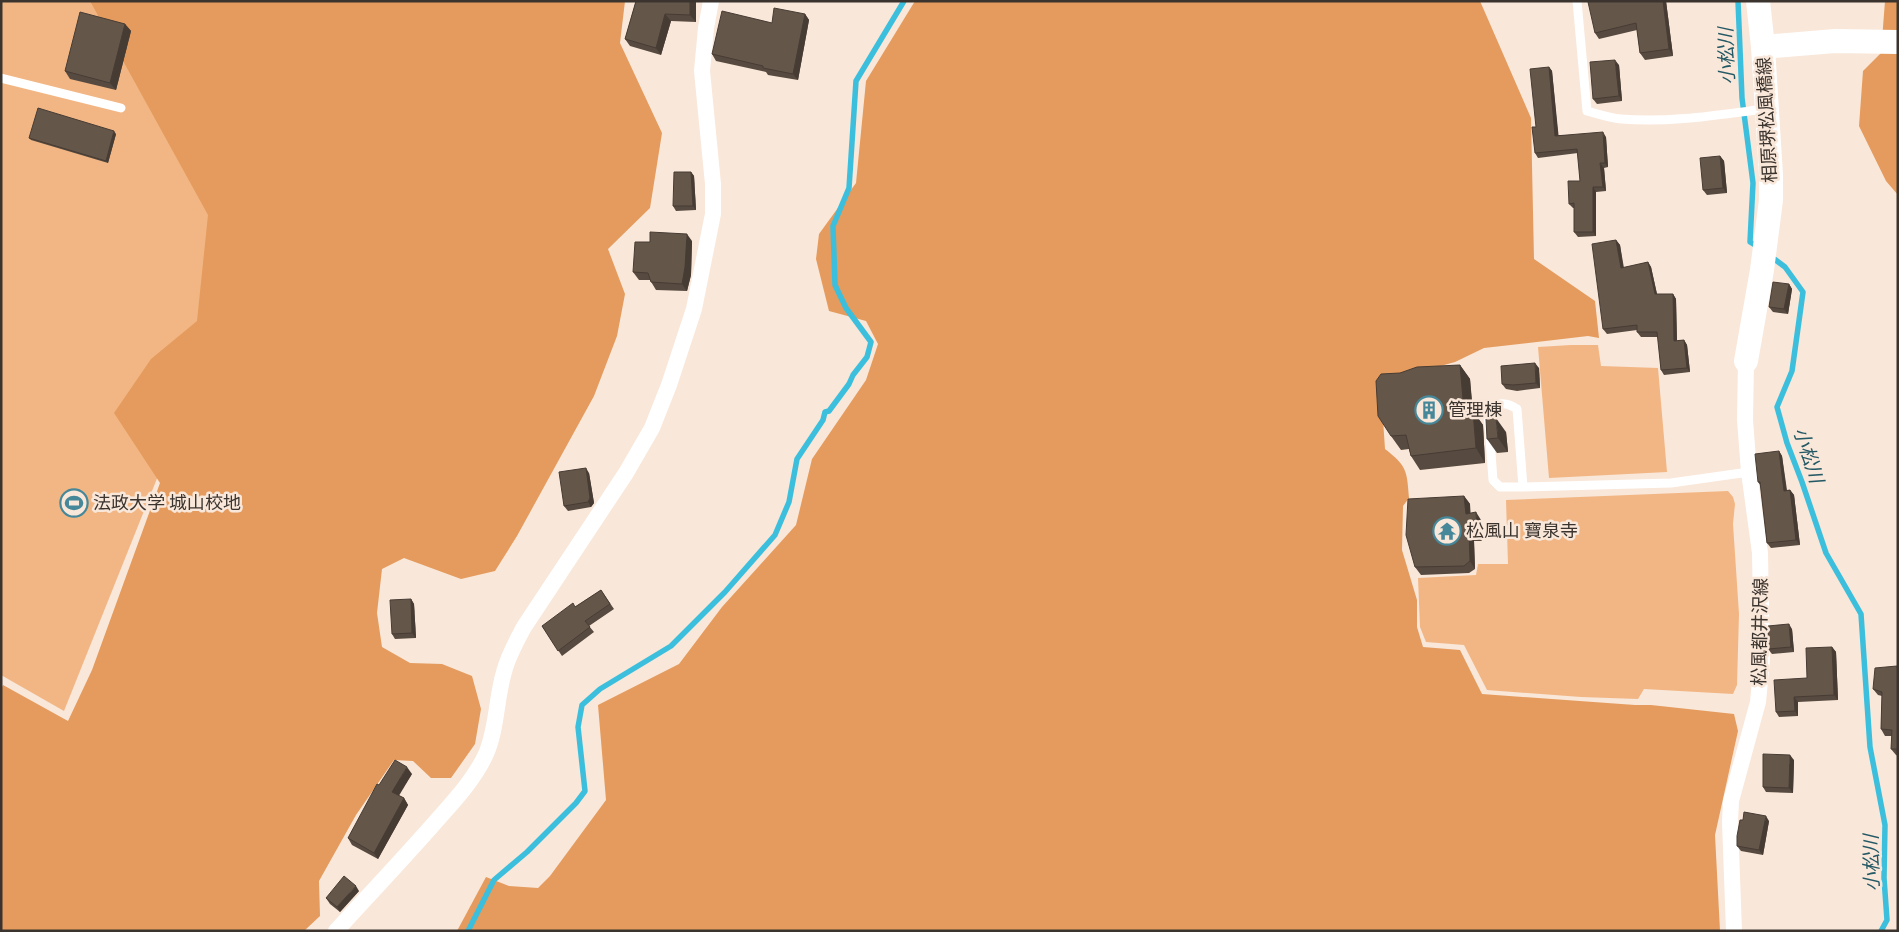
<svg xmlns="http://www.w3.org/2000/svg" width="1899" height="932" font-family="'Titillium Web','Noto Sans JP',sans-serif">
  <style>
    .green { fill: #f2b684 }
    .forest { fill: #e49b5d }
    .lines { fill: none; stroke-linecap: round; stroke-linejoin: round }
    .stream { stroke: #3cbfdd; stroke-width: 5.5 }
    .lane { stroke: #fff; stroke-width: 9 }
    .street { stroke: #fff; stroke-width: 16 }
    .secondary { stroke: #fff; stroke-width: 24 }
    .wall { fill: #574a40 }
    .shaded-wall { fill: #473c34 }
    .building { fill: #65564a; stroke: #473c34 }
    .labels { text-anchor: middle; stroke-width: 5; stroke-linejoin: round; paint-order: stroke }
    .street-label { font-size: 18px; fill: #3b342e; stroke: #f9e7d9 }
    .poi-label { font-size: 18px; fill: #3b342e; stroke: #f9e7d9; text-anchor: start }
    .water-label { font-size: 19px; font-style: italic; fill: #235865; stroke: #f9e7d9 }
  </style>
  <rect width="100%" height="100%" fill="#f9e7d9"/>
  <g class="green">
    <path d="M1,1h111l120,207 -16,123 -152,380 -63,-36z"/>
    <path d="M1571,345h27l3,21 57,2 9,104 -118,6 -11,-131z"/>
    <path d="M1728,491l5,6 2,7 -2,20 6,90 -2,71 -4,9 -89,-5 -6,10 -57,-2 -94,-7 -23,-45 -38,-3 -6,-15 -2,-49 58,-3 2,-11h30l-2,-64z"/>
  </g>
  <g class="forest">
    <path d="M90,1h535l-5,42 42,90 -12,75 -42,41 17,45 -8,42 -23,60 -77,140 -22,35 -34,8 -57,-21 -22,11 -5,44 5,34 28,16 32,1 30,12 9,33 -6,35 -24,34h-20l-18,-17 -19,-1 -38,55 -37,66 1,35 -16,15h-303v-242l2,-4 65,36 24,-51 68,-187 -46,-70 37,-54 46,-38 11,-106z"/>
    <path d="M915,1h565l51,117 3,141 61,42 4,37 -11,-2 -104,12 -29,14 -55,15 -19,13 4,59c22,17 22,22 24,49l-6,8 -1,44 15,50v27l6,20 37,3 22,44 153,11h16l83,9 4,17 -23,104 5,96h-1263l29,-54 23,9 29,2 12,-12 56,-76 -8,-95 81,-41 43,-57 74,-82 16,-66 54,-79 12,-36 -12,-23 -37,-10 -13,-52 3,-25 37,-51 10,-102z"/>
    <path d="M1885,1h13v194l-12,-14 -27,-55 4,-55 18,-18z"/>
  </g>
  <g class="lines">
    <g class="stream">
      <path d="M1738,1l4,97 11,85 -3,59 10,6"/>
      <path d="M1769,255l16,12 18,25 -11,79 -15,36 10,36 15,39 24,71 35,61 9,133 15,78 -1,53 3,42 -6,11"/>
      <path d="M468,931l26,-51 33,-28 49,-49 9,-12 -7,-64 4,-22 18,-16 71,-43 54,-54 50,-57 14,-33 8,-43 26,-39 2,-8 4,-1 20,-27 4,-9 14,-18 4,-15 -25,-34 -11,-23 -2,-59 16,-38 7,-107 48,-80"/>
    </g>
    <g class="lane">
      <path d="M1577,1l10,110c11,3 23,7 34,8 48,4 97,-4 144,-10"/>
      <path d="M1,78l120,30"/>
      <path d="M1523,487l-6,-78c-10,-7 -21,-8 -29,3l5,68 7,7h23l148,-4 78,-11"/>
    </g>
    <g class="street">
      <path d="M336,931c32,-35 64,-69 95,-104 20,-23 42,-45 55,-73 11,-25 10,-55 18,-82 4,-16 12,-30 20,-45l102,-154 26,-45 17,-43 25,-76 19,-95v-30l-11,-113 4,-43 5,-27"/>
      <path d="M1734,931l-4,-109 1,-21 27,-99 4,-42 -2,-107 -11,-81 -4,-52 1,-59"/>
    </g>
    <g class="secondary">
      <path d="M1763,47l72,-6 63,1"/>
      <path d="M1746,361l16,-91 9,-70v-25l-8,-128 -5,-46"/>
    </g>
  </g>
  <g class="wall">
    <path d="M636,1h60v21l-25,-1 -10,34 -31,-9 -5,-7z"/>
    <path d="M1590,1h76l7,55 -28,4 -5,-7 -3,-23 -38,9 -4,-6z"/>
    <path d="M805,14l4,6 -11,60 -30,-5 -2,-3 -50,-11 -4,-7 60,-31z"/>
    <path d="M125,24l6,7 -15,59 -46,-11 -5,-8z"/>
    <path d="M1619,65l3,36 -25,3 -4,-5z"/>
    <path d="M1549,67l3,4 6,64 48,2 2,30 -4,1 2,23 -10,1v44l-18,1 -4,-5v-24h-1l-4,-4 11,-23 -2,-28 -40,5 -3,-5 1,-26z"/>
    <path d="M116,134l-8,29 -77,-23 -2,-2z"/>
    <path d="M1720,156l4,5 3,32 -20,2 -4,-5z"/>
    <path d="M691,172l3,4 2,34 -20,1 -3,-5z"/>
    <path d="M1616,240l4,5 4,23 24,-6 3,5 6,27h16l3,5 1,42 7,-1 3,5 3,27 -26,3 -3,-5 -3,-33h-17l-4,-5v-2l-30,4 -4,-5z"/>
    <path d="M692,241l-1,34 -4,16 -31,-1 -6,-10h-11l-6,-8 17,-30z"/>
    <path d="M1789,284l3,5 -4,25 -15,-2 -4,-5z"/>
    <path d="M1460,365l10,14 3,32 10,14 2,38 -65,7 -9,-14 -2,-7 -8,1 -10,-14 9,-63z"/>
    <path d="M1539,368l1,20 -23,3 -11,-2 -4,-5z"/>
    <path d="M1506,432l2,20 -11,1 -10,-14z"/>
    <path d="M1779,451l3,5 5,34h3l4,5 6,50 -29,3 -4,-5 -6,-57 -3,-4z"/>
    <path d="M589,473l5,30 -3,4 -23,4 -4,-5z"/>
    <path d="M1464,496l6,8v9l11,7 1,21h-8l1,28 -6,4 -48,2 -6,-8z"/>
    <path d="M601,590l13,19 -25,17 5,6 -32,24 -20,-30 33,-19z"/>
    <path d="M411,599l3,5 2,34 -21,1 -3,-5z"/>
    <path d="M1792,629l2,23 -22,2 -4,-5z"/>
    <path d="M1832,647l4,5 2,48 -40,2v14l-19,1 -3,-5 31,-34z"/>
    <path d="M1897,666l1,1v89l-2,-1 -5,-6 1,-13h-7l-4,-7 1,-33 -4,-1 -5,-6z"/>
    <path d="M1794,760l-1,33 -27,-1 -3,-5z"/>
    <path d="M412,774l-14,21 6,3 4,7 -30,54 -26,-14 -4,-7 31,-53z"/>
    <path d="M1743,820l26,1 -6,34 -22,-4 -4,-5z"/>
    <path d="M359,891l-19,21 -10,-8 -4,-6z"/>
  </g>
  <g class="shaded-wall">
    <path d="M690,1h6v21l-6,-7z"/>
    <path d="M1663,1h3l7,55 -4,-7z"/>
    <path d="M665,14l6,7 -10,34 -5,-7z"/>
    <path d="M805,14l4,6 -11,60 -5,-6z"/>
    <path d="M125,24l6,7 -15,59 -6,-7z"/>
    <path d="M1615,60l4,5 3,36 -3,-5z"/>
    <path d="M1549,67l3,4 7,69 -4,-4z"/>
    <path d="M114,131l2,3 -8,29 -2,-2z"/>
    <path d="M1603,132l3,5 2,30 -3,-4z"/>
    <path d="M1720,156l4,5 3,32 -4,-5z"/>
    <path d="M1600,163l4,5 2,23 -3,-4z"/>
    <path d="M691,172l3,4 2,34 -3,-4z"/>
    <path d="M1593,187l3,5v44l-3,-4z"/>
    <path d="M687,234l5,7 -1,34 -4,16 -5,-7z"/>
    <path d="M1616,240l4,5 4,28 -3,-5z"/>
    <path d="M1648,262l3,5 7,32 -3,-5z"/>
    <path d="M1789,284l3,5 -4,25 -4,-5z"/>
    <path d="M1673,294l3,5 1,47 -3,-5z"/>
    <path d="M1684,340l3,5 3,27 -3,-4z"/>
    <path d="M1535,363l4,5 1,20 -4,-5z"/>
    <path d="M1460,365l10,14 3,39v-7l10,14 2,38 -9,-15 -12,-37z"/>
    <path d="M1496,418l10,14 2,20 -10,-14z"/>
    <path d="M1779,451l3,5 5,40 -3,-5z"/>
    <path d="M586,468l3,5 5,30 -3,4 -3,-5z"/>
    <path d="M1790,490l4,5 6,50 -4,-5z"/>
    <path d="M1464,496l6,8 1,17 -5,-7z"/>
    <path d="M1476,512l5,8 1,21 -5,-7z"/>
    <path d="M1469,534l5,7 1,28 -5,-8z"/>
    <path d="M411,599l3,5 2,34 -4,-5z"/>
    <path d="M1789,624l3,5 2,23 -3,-5z"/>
    <path d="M1832,647l4,5 2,48 -4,-5z"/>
    <path d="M1794,697l4,5v14l-3,-5z"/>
    <path d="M1790,755l4,5 -1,33 -4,-5z"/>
    <path d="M407,767l5,7 -15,25 -5,-7z"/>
    <path d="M404,798l4,7 -30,54 -4,-6z"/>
    <path d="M1766,816l3,5 -6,34 -4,-5z"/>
    <path d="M356,886l3,5 -19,21 -3,-5z"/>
  </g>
  <g class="building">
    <path d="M636,1h54v14l-25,-1 -9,34 -31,-9z"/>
    <path d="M1590,1h73l6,48 -29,4 -4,-30 -41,10 -7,-31z"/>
    <path d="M774,8l31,6 -12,60 -30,-6v-2l-51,-12 10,-43 50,12z"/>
    <path d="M80,12l45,12 -15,59 -45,-12z"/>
    <path d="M1615,60l4,36 -26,3 -3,-37z"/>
    <path d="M1549,67l6,69 48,-4 2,31h-5l3,24h-10v45h-19v-29l-5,1 -1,-23h12l-3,-32 -42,4 -3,-26h4l-6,-58z"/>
    <path d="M38,108l76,23 -8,30 -77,-23z"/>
    <path d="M1720,156l3,32 -20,2 -3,-32z"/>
    <path d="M674,172h17l2,34h-20z"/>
    <path d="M650,232l37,2 -2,33 -3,17 -31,-2 -3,-9 -15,-1 2,-30h15z"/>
    <path d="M1616,240l5,28 27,-6 7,32h18l1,47 10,-1 3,28 -26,2 -4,-38h-20v-7l-34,4 -11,-85z"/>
    <path d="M1773,282l16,2 -5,25 -15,-2z"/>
    <path d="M1535,363l1,20 -23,2 -11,-1 -1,-18z"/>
    <path d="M1460,365l4,46h9l3,37 -65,8 -5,-21 -15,1 -13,-20 -2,-35 5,-7 19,-1 17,-6z"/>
    <path d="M1496,418l2,20 -11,1 -1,-20z"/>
    <path d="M1779,451l5,40 6,-1 6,50 -29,3 -7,-61h-2l-3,-28z"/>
    <path d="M586,468l4,30 -2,4 -24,4 -5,-34z"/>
    <path d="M1464,496l2,18 10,-2 1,22h-8l1,27 -6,5 -49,1 -9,-32 2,-36z"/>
    <path d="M601,590l9,14 -25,17 5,6 -32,24 -16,-25 31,-23 2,4z"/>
    <path d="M411,599l1,34 -20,1 -2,-34z"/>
    <path d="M1789,624l2,23 -23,2v-23z"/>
    <path d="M1832,647l2,48 -40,2 1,14 -19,1 -2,-32 33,-2 -1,-30z"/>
    <path d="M1897,666l1,8v75h-7l1,-19 -11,-1 1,-37 -9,-3 2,-21z"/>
    <path d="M1763,754l27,1 -1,33 -26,-1z"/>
    <path d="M395,760l12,7 -15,25 12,6 -30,55 -26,-15 29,-54 2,1z"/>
    <path d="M1744,812l22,4 -7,34 -22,-4v-10l3,-16h3z"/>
    <path d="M344,876l12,10 -19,21 -11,-9z"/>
  </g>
  <defs>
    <g id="building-ring" transform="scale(1.4375)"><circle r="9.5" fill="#f9e7d9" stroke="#468899" stroke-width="1.5"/><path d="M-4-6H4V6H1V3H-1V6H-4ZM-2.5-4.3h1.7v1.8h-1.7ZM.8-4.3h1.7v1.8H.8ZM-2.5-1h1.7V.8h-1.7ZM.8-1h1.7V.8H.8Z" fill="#468899"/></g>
    <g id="stadium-ring" transform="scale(1.4375)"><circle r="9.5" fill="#f9e7d9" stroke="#468899" stroke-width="1.5"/><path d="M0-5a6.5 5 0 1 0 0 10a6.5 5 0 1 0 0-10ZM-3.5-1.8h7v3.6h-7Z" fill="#468899"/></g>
    <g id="temple-ring" transform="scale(1.4375)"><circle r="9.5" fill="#f9e7d9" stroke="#468899" stroke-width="1.5"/><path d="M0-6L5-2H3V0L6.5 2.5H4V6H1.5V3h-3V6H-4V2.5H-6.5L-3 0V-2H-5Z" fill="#468899"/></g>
  </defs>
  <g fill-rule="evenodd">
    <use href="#building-ring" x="1429" y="410"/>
    <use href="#stadium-ring" x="74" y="503"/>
    <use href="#temple-ring" x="1447" y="531"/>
  </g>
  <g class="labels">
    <g class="street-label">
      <text transform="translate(1767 120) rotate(-93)" y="6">相原堺松風橋線</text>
      <text transform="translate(1760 632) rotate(-89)" y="6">松風都井沢線</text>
    </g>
    <g class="poi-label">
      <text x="1448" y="416">管理棟</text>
      <text x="93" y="509">法政大学 城山校地</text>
      <text x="1466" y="537">松風山 寶泉寺</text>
    </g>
    <g class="water-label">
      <text transform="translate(1726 56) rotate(-92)" y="7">小松川</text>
      <text transform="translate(1809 455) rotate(72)" y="7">小松川</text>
      <text transform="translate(1871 863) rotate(-91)" y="7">小松川</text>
    </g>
  </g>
  <rect width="1899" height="932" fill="none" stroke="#3b342e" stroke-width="5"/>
</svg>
